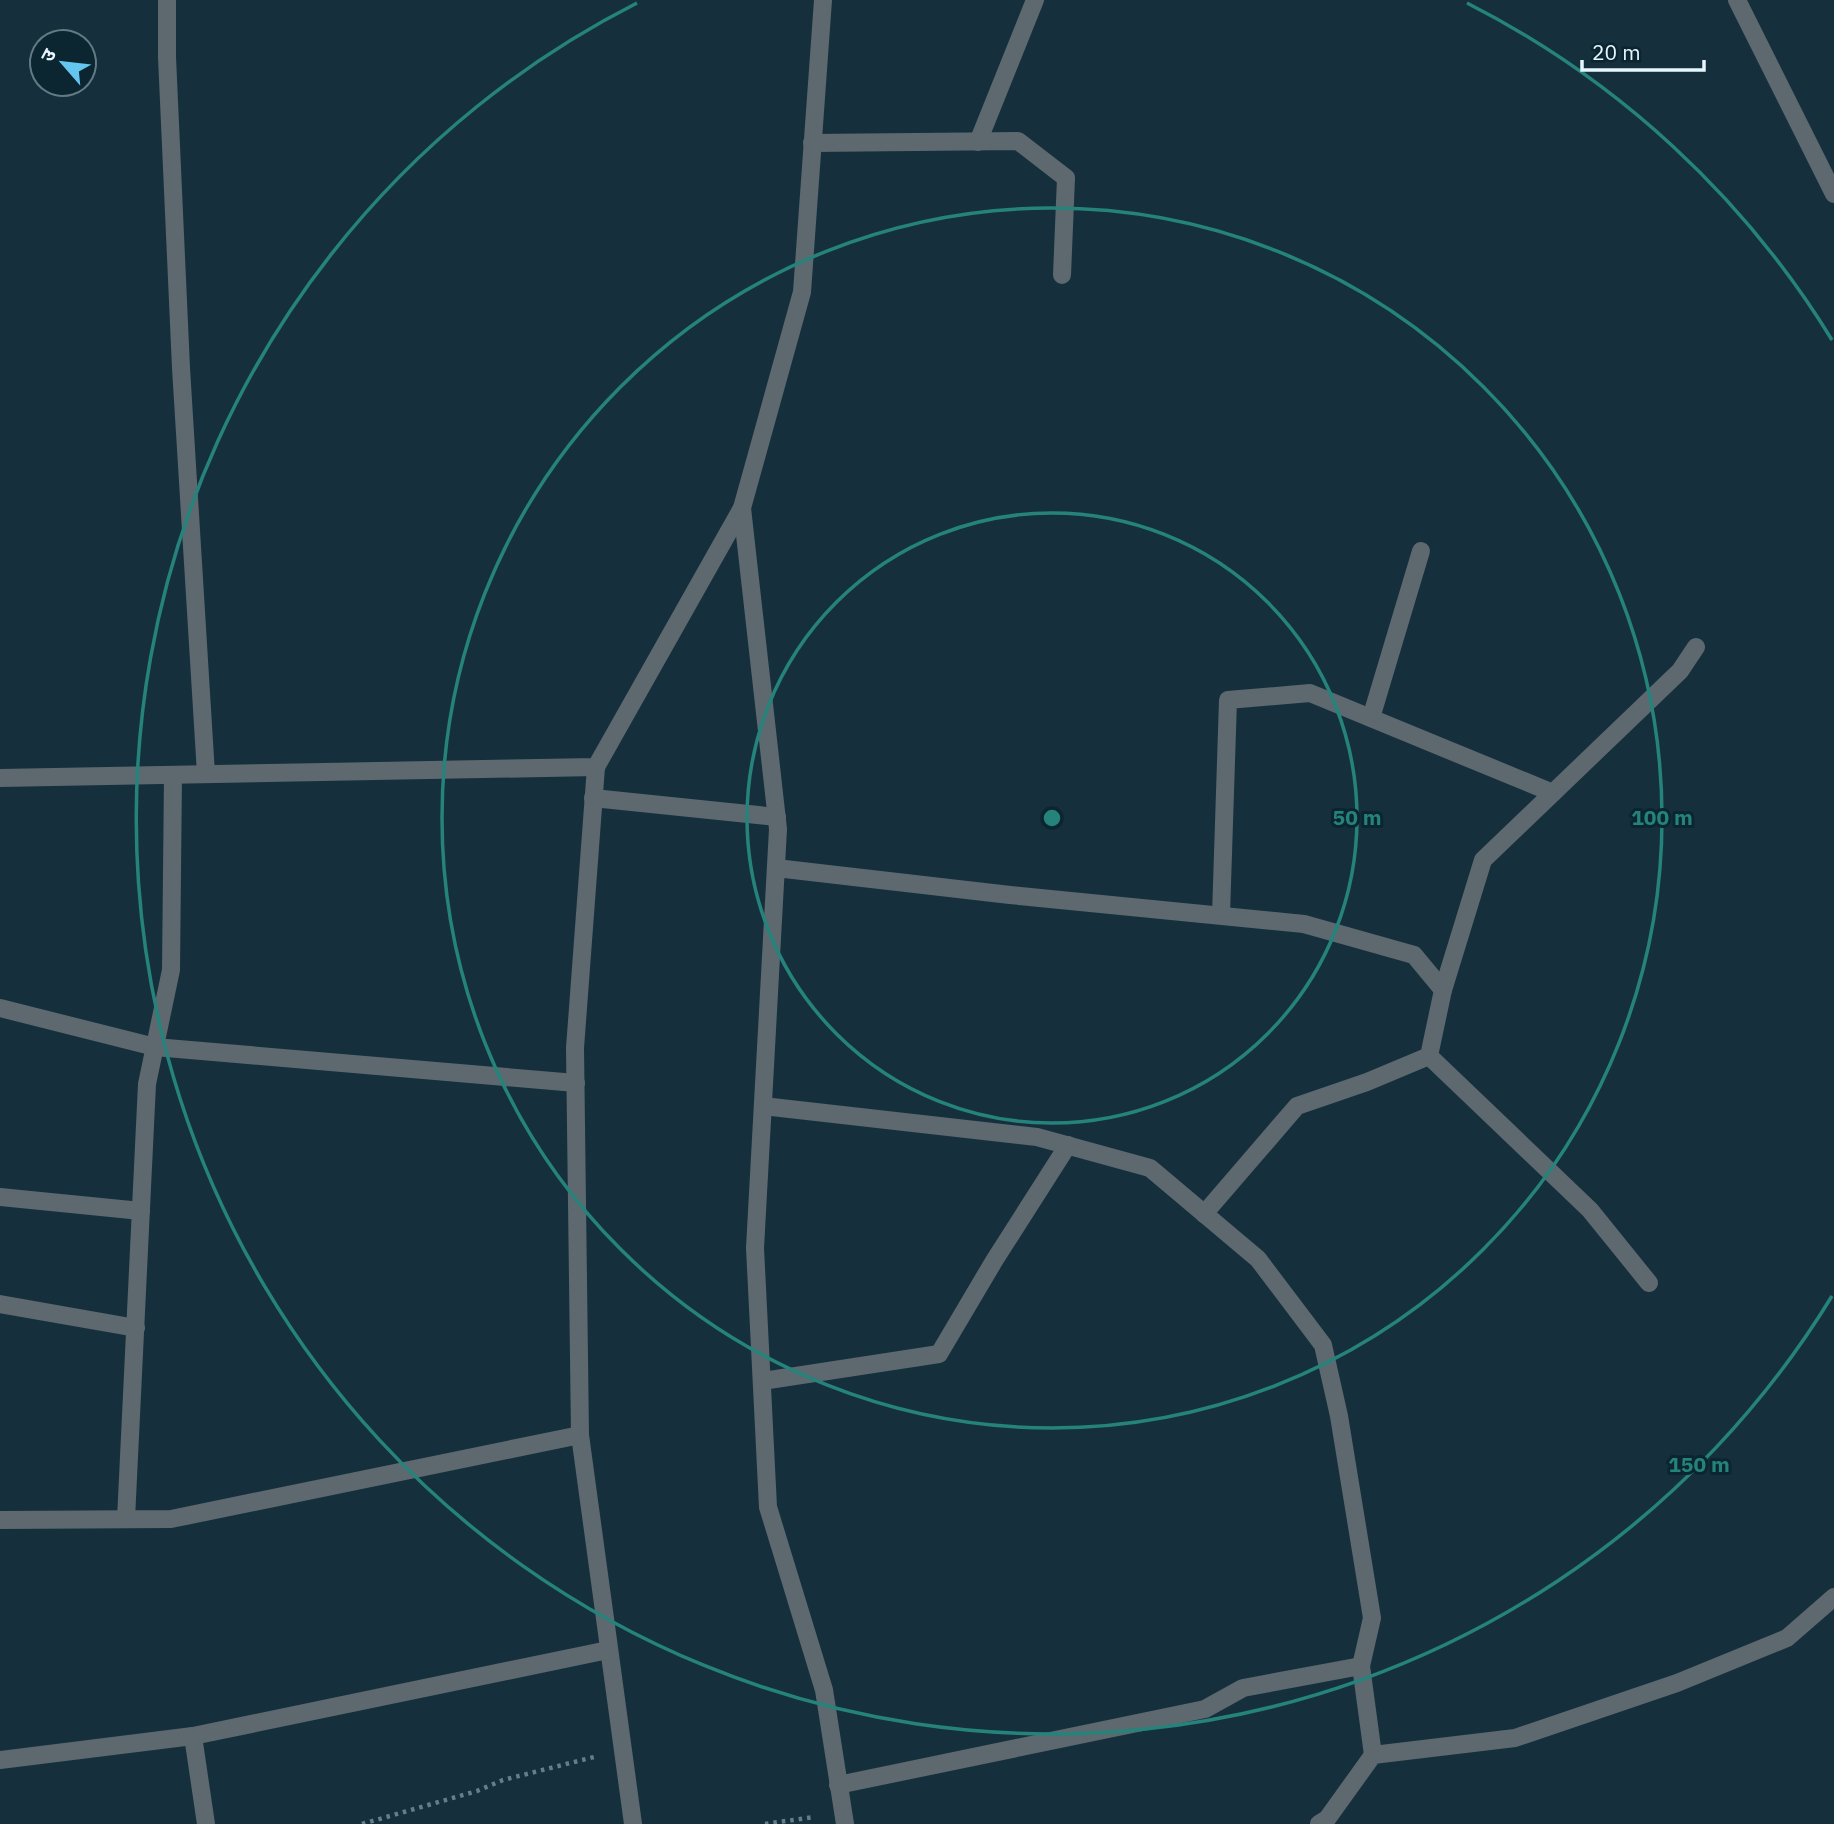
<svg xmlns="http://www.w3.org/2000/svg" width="1834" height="1824" font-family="'IBM Plex Sans','Noto Sans Devanagari',sans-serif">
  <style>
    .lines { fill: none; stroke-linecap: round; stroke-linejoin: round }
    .path { stroke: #677e88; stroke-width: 4.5; stroke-dasharray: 3.5 5; stroke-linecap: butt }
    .street { stroke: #5d696f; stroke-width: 18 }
    .ring { fill: none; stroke: #25837c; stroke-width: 3.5 }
    .centre { fill: #25837c; stroke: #0b2631; stroke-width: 3.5 }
    .ring-label { font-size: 21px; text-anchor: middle; font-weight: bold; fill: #25837c; stroke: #0b2631; stroke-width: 6; stroke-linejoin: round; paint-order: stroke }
  </style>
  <rect width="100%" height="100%" fill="#15303c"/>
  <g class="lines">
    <g class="path">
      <path d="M362,1824l115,-33 26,-11 91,-23"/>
      <path d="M765,1824l49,-7"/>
    </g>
    <g class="street">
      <path d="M167,0v57l14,311 25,406"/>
      <path d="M1737,0l97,194"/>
      <path d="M978,142l57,-142"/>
      <path d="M812,143l206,-2 48,37 -4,97"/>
      <path d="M742,508l36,321 -23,419 13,259 56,183 21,134"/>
      <path d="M1371,718l50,-167"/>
      <path d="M596,767l-21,281 5,387 53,389"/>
      <path d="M0,778l596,-11 146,-259 60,-216 21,-292"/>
      <path d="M593,798l184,19"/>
      <path d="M776,868l234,27 294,29 110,31 29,35 -14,66 -62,26 -70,24 -93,108"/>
      <path d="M1221,915l7,-215 82,-7 243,100"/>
      <path d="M1443,990l40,-130 197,-189 16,-24"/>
      <path d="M0,1008l155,39 421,36"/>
      <path d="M1429,1056l161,154 59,73"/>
      <path d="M763,1106l274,31 113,31 108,91 65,86 16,71 33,202 -11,48"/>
      <path d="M0,1197l141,14"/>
      <path d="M0,1304l136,24"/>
      <path d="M762,1381l177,-27 55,-93 74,-116"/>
      <path d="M126,1519l21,-435 24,-114 2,-195"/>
      <path d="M0,1520l171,-1 409,-84"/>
      <path d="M193,1736l13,88"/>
      <path d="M0,1760l193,-24 415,-86"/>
      <path d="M838,1785l367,-76 38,-21 118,-22 12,89"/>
      <path d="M1319,1824l8,-5 46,-64 142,-17 162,-55 110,-45 47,-41"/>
    </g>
  </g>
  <g class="ring">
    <circle cx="1052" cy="818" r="305"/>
    <circle cx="1052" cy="818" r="610"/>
    <path d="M1832 1296A915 915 0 1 1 637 3M1467 3A915 915 0 0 1 1832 340"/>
  </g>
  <circle cx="1052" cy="818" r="10" class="centre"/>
  <g class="ring-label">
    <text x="1357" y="825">50 m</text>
    <text x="1662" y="825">100 m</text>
    <text x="1699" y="1472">150 m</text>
  </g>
  <g transform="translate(63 63) rotate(298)"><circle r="33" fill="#0b2631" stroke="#637983" stroke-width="2"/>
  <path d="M0-5L12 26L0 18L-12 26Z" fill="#64c5ee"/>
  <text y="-10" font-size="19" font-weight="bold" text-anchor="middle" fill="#e7f6fe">उ</text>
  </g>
  <path d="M1582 60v10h122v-10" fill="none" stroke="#e7f6fe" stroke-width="3.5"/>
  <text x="1592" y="60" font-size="21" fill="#e7f6fe" stroke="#0b2631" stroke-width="5" paint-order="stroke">20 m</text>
</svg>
